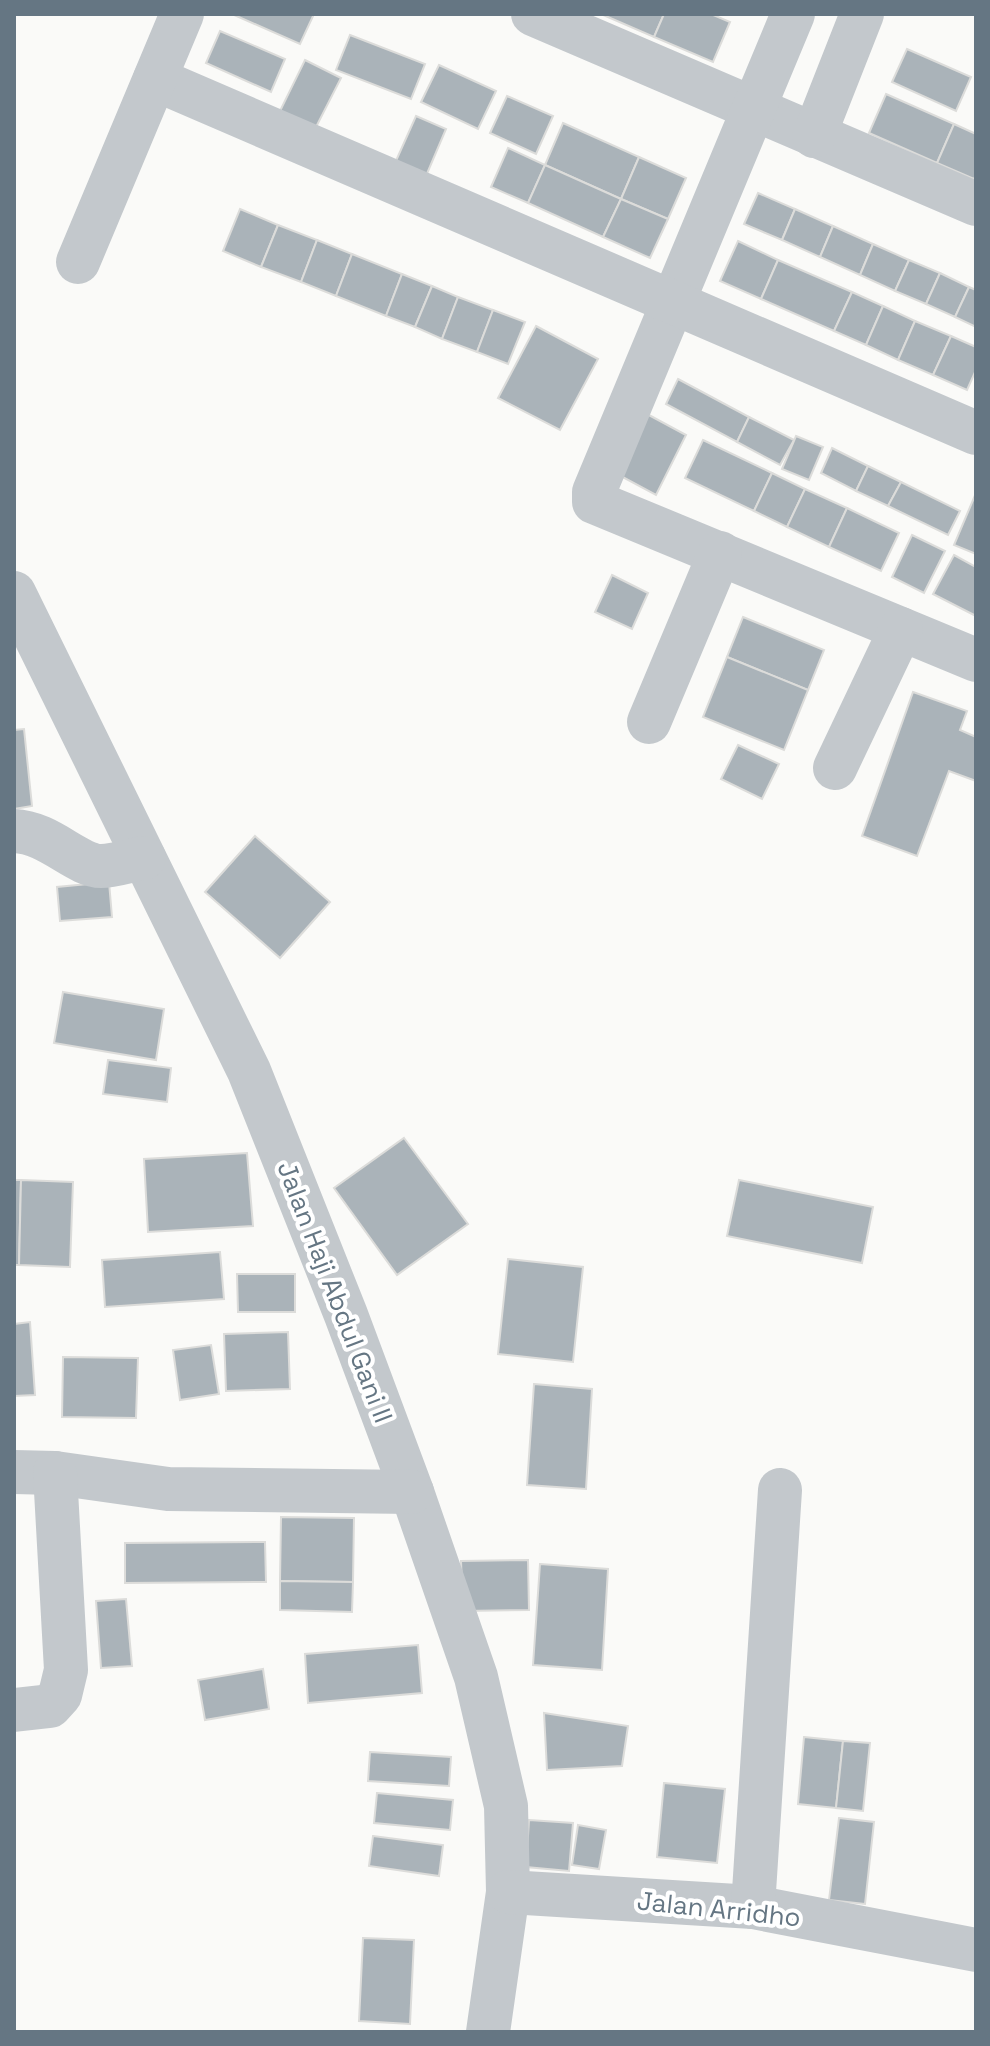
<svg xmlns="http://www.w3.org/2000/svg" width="990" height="2046" font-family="'Space Grotesk',sans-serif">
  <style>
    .building { fill: #aab3b9; stroke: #dcdcda; stroke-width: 2 }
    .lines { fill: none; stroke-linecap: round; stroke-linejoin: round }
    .minor { stroke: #c3c8cc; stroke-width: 44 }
    .labels { text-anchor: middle; stroke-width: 8; stroke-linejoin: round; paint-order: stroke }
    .street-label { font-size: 26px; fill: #657683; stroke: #fff }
  </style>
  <rect width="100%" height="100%" fill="#fafaf8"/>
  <g class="building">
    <path d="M232,14h82l-14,30z"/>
    <path d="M601,14h63l-10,23z"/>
    <path d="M664,14h47l19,8 -17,40 -59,-25z"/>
    <path d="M220,31l65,28 -14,33 -65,-29z"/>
    <path d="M350,35l75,29 -14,35 -75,-29z"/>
    <path d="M907,49l64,28 -15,34 -64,-29z"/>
    <path d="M305,60l36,18 -28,55 -35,-18z"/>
    <path d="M439,65l57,26 -18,38 -57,-27z"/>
    <path d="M886,94l68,30 -17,39 -68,-30z"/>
    <path d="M507,96l46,20 -17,38 -46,-21z"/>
    <path d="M416,116l30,13 -20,47 -31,-13z"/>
    <path d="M563,123l76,34 -18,42 -76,-34z"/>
    <path d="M954,124l22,10v40l-2,5 -37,-16z"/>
    <path d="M508,148l37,17 -17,38 -37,-16z"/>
    <path d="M639,157l47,21 -18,41 -47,-20z"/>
    <path d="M545,165l76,34 -18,38 -75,-34z"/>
    <path d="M758,193l37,16 -13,31 -38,-16z"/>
    <path d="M621,199l47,20 -18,39 -47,-21z"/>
    <path d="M240,209l38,16 -17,42 -38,-16z"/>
    <path d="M795,209l38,17 -13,31 -38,-17z"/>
    <path d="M278,225l39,15 -16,42 -40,-15z"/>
    <path d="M833,226l40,18 -13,31 -40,-18z"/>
    <path d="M317,240l35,14 -16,42 -35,-14z"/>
    <path d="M738,241l40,19 -17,39 -41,-18z"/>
    <path d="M873,244l36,16 -14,31 -35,-16z"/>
    <path d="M352,254l50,20 -16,42 -50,-20z"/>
    <path d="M778,260l74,32 -18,39 -73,-32z"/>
    <path d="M909,260l31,13 -14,31 -31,-13z"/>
    <path d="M940,273l29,14 -14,30 -29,-13z"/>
    <path d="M402,274l30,12 -17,41 -29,-11z"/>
    <path d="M432,286l26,11 -16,42 -27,-12z"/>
    <path d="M969,287l7,3v37l-21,-10z"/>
    <path d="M852,292l31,14 -17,39 -32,-14z"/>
    <path d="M458,297l35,13 -16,42 -35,-13z"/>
    <path d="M883,306l32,15 -17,39 -32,-15z"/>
    <path d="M493,310l32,12 -17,42 -31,-12z"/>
    <path d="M915,321l36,15 -18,39 -35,-15z"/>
    <path d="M536,326l62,33 -38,71 -62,-32z"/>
    <path d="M951,336l25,11v23l-9,20 -34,-15z"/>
    <path d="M678,379l71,38 -12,25 -71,-38z"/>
    <path d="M647,414l39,21 -30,60 -39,-21z"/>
    <path d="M749,417l45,23 -14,25 -43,-23z"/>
    <path d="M796,436l27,11 -14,33 -27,-11z"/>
    <path d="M703,440l69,33 -18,38 -69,-33z"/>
    <path d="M832,448l36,18 -12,25 -35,-18z"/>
    <path d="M868,466l33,16 -13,24 -32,-15z"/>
    <path d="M772,473l33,16 -18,38 -33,-16z"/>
    <path d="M901,482l59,29 -12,24 -60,-29z"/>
    <path d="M805,489l42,19 -18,39 -42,-20z"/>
    <path d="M976,493v61l-22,-9z"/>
    <path d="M847,508l52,25 -18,38 -52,-24z"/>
    <path d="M912,535l33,16 -21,42 -32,-16z"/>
    <path d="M954,555l22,12v49l-43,-22z"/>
    <path d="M612,575l36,18 -16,36 -37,-17z"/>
    <path d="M743,617l81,33 -16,40 -81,-33z"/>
    <path d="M727,657l81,33 -24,60 -81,-33z"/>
    <path d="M913,692l54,19 -7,19 16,7v44l-27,-10 -32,85 -55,-20z"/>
    <path d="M24,729l8,77 -18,3v-79z"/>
    <path d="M738,745l41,19 -17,35 -41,-20z"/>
    <path d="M255,836l75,66 -50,56 -75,-66z"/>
    <path d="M109,882l3,35 -52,4 -3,-34z"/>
    <path d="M63,992l101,17 -8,51 -102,-17z"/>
    <path d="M108,1060l63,8 -4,34 -64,-8z"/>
    <path d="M404,1138l64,86 -71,51 -63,-87z"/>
    <path d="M247,1153l6,73 -105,6 -4,-73z"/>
    <path d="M14,1180h7l-2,85h-5z"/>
    <path d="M21,1180l52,2 -3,85 -51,-2z"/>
    <path d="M739,1180l134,27 -11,56 -135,-27z"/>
    <path d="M220,1252l4,47 -119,8 -3,-47z"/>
    <path d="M508,1259l75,8 -10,95 -75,-8z"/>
    <path d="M237,1274h58v38h-57z"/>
    <path d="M30,1322l5,73 -21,1v-72z"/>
    <path d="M288,1332l2,57 -64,2 -2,-57z"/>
    <path d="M211,1345l8,49 -39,6 -7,-50z"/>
    <path d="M63,1357l75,1 -2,60 -74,-1z"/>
    <path d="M534,1384l58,5 -6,100 -59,-4z"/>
    <path d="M281,1517l73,1 -1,64 -73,-1z"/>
    <path d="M265,1542l1,40 -141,1v-40z"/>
    <path d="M528,1560l1,50 -66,1 -2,-50z"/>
    <path d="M540,1564l68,5 -6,101 -69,-5z"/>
    <path d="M280,1581l73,1 -1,30 -72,-2z"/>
    <path d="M126,1599l6,67 -31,2 -5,-67z"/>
    <path d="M418,1645l4,48 -114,10 -3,-49z"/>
    <path d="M263,1669l6,40 -64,11 -7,-40z"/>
    <path d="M544,1713l84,13 -6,40 -75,4z"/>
    <path d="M804,1737l39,4 -7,67 -38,-4z"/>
    <path d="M843,1741l27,2 -7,68 -27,-3z"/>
    <path d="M370,1752l81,5 -2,29 -81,-5z"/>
    <path d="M664,1783l61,6 -8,74 -60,-6z"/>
    <path d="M377,1793l76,7 -3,30 -76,-7z"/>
    <path d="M839,1818l35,4 -9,82 -36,-4z"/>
    <path d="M529,1820l44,3 -4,48 -43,-4z"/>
    <path d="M578,1825l28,5 -7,39 -27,-4z"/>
    <path d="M373,1836l70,9 -4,31 -70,-10z"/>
    <path d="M363,1938l51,2 -4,84 -51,-3z"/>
  </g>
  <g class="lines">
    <g class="minor">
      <path d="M533,14l443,190"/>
      <path d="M793,14l-199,478v10l382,158"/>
      <path d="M155,79l821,354"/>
      <path d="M814,136l48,-122"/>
      <path d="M78,262l104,-248"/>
      <path d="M14,593l235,478 97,244 66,177 64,185 30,129 2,86 -20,140"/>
      <path d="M649,722l71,-169"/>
      <path d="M835,768l66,-139"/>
      <path d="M14,831c35,1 63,35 87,35 14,0 29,-6 43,-8"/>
      <path d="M14,1472l41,1 113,16 244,3"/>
      <path d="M14,1710l36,-4 10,-11 6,-25 -11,-197"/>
      <path d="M508,1892l245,15 223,43"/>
      <path d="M753,1907l27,-417"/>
    </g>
  </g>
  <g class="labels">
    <g class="street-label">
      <text transform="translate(335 1292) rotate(69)" y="9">Jalan Haji Abdul Gani II</text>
      <text transform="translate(719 1909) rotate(6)" y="9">Jalan Arridho</text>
    </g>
  </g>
  <rect width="990" height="2046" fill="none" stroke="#657683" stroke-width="32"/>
</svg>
